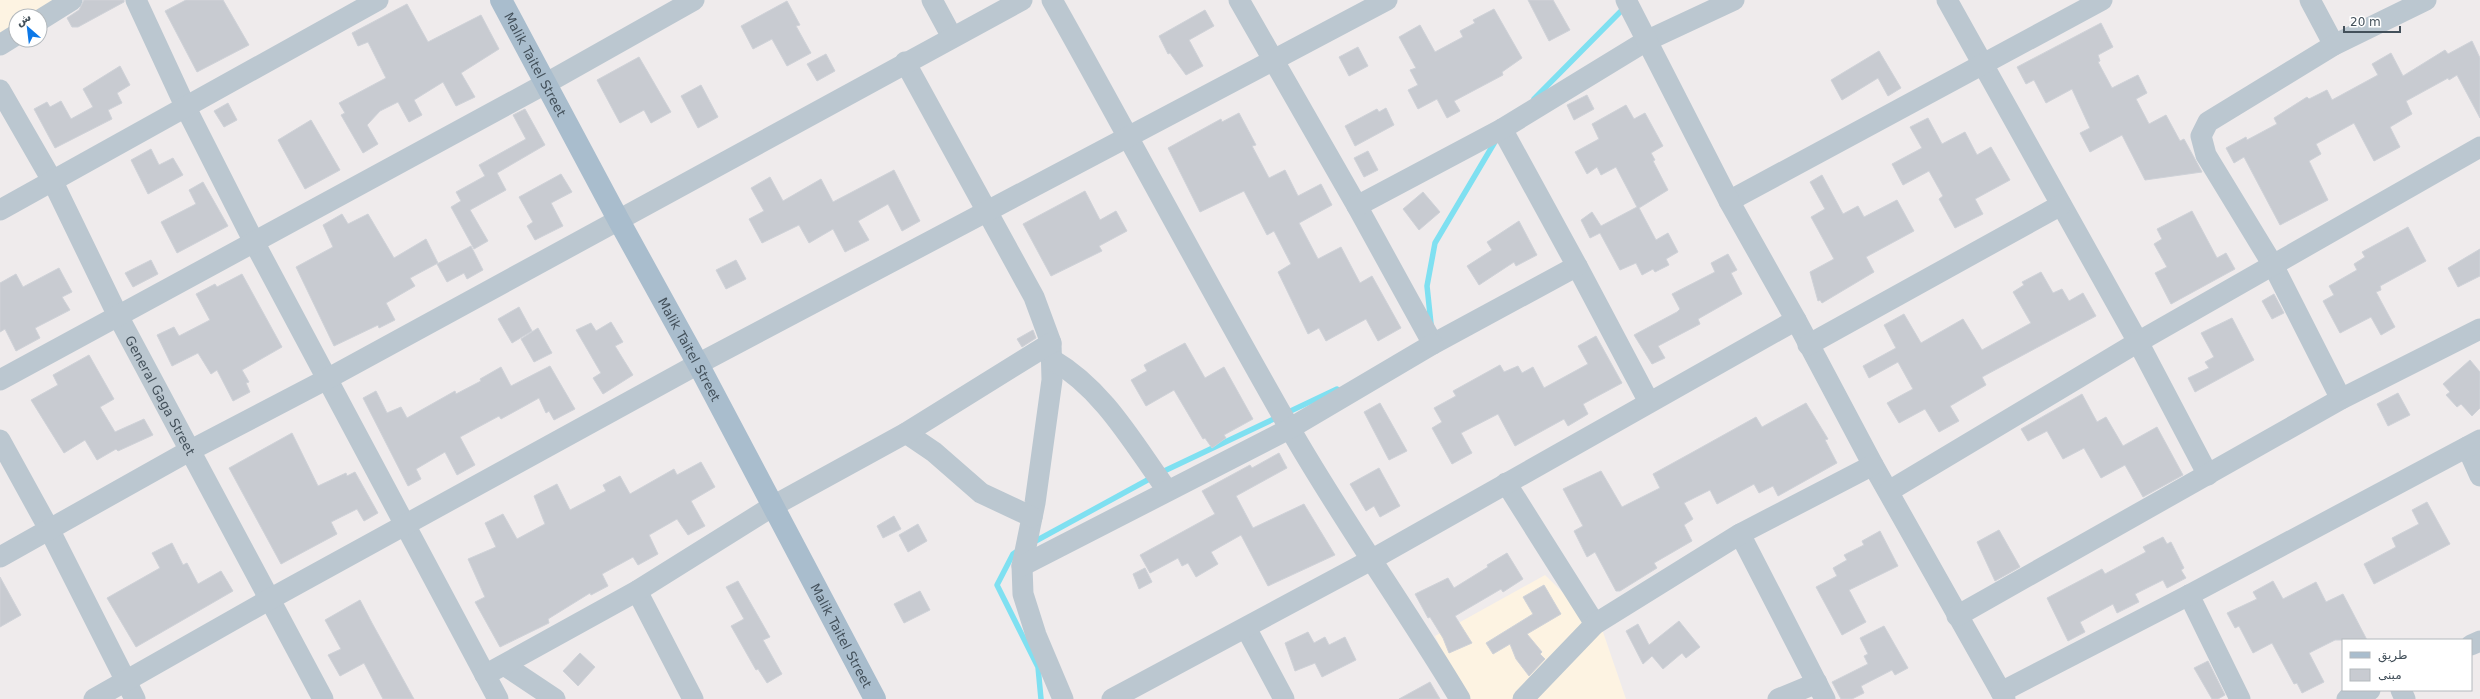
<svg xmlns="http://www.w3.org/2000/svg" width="2480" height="699" font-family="'DejaVu Sans','Noto Naskh Arabic',sans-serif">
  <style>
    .commercial { fill: #fdf3e2 }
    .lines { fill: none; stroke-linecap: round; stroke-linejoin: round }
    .stream { stroke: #7fe0f1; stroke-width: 5.5 }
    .building { fill: #c8cbd1; stroke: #cfd2d8 }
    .minor { stroke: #bbc7d0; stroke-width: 21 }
    .major { stroke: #a9bdcd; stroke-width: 22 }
    .labels { text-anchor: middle; stroke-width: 4; stroke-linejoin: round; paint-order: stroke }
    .street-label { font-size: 13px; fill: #43505a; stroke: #fff }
  </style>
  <rect width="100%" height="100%" fill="#efebec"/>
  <g class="commercial">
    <path d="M0,0h66l-26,16h-24v15l-16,9z"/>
    <path d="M1545,575l58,57 23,67h-162l-29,-63z"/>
  </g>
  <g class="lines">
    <g class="stream">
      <path d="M1534,99l91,-92"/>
      <path d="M1431,324l-4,-38 8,-43 61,-103"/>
      <path d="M1160,473l177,-84"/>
      <path d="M1032,543l121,-66"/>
      <path d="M1019,550l-6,4 -16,31 41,82 3,32"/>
    </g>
  </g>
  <g class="building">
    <path d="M84,0h40v2l-46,25h-6l-5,-9 12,-8z"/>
    <path d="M186,0h37l26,45 -52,27 -32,-61z"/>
    <path d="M1528,0h25l17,30 -21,11z"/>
    <path d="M787,1l13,24 -4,1 15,27 -24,13 -15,-27 -19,10 -12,-23z"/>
    <path d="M407,4l21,38 53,-27 18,34 -38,24 14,24 -19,9 -13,-24 -29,18 8,15 -13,7 -11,-20 -18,9 -13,14 11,19 -15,9 -22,-38 4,-2 -6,-10 47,-25 -18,-36 -10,4 -6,-13z"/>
    <path d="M1494,9l28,49 -20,14 1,3 -49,26 6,10 -13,7 -10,-19 -19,10 -10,-19 10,-5 -8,-15 6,-2 -17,-31 21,-12 15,27 28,-15 -3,-6 15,-8 -2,-3z"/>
    <path d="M1205,10l9,16 -25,14 14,26 -17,9 -16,-22 -2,1 -9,-18z"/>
    <path d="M2101,23l12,24 -15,8 2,6 -2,1 14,26 26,-13 9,18 -11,6 13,25 17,-9 14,26 4,-2 18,33 -57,8 -23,-45 -32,17 -10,-19 10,-5 -18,-39 -26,14 -12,-23 -8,4 -9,-17z"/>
    <path d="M2472,41l8,17v60l-23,-43 -8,5 -1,-2 -42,23 6,13 -22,13 10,20 -26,14 -20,-38 -38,21 5,10 -12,7 19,39 -48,25 -36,-68 -10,6 -8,-15 20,-11 1,3 30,-16 -3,-6 33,-21 2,2 18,-9 5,10 46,-25 -6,-11 19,-11 12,23 42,-26 3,4z"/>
    <path d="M1358,47l10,19 -19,10 -10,-19z"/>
    <path d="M1879,51l22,37 -13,8 -10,-18 -36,22 -11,-20z"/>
    <path d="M826,54l9,17 -18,10 -10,-17z"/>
    <path d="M639,57l32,55 -20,11 -7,-13 -24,13 -23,-43z"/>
    <path d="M120,66l10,19 -13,8 5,10 -14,7 4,9 -57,29 -21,-39 13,-7 3,5 11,-6 10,18 22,-12 -10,-18z"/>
    <path d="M701,85l17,32 -20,11 -17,-32z"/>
    <path d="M1587,95l7,14 -20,11 -7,-15z"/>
    <path d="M228,103l9,17 -13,7 -10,-16z"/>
    <path d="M1626,105l8,14 11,-6 18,33 -12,7 4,7 -2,1 15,29 -29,18 17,32 12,-7 10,19 -12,7 3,6 -14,7 -2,-3 -11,6 -6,-12 -16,7 -20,-37 -10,5 -9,-18 11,-8 9,14 36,-19 -21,-40 -15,8 -4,-8 -10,7 -12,-22 24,-13 -7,-15z"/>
    <path d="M1386,108l8,17 -39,21 -10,-20 32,-17 2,3z"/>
    <path d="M525,109l20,36 -48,28 9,17 -36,20 18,31 -14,8 -23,-42 10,-6 -5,-9 29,-16 -6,-11 47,-26 -13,-24z"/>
    <path d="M1239,113l17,32 -4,1 17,32 16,-8 13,26 23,-12 11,21 -33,18 19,36 23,-12 19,36 12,-7 29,52 -23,13 -12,-22 -40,22 -7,-13 -11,6 -30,-62 13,-8 -17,-33 -7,4 -23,-44 -44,21 -32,-64 53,-29 1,3z"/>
    <path d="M1928,118l14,26 23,-12 12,23 14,-8 19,33 -35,19 8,15 -28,14 -16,-29 4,-3 -14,-25 -26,14 -11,-21 30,-16 -12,-21z"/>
    <path d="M311,120l29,50 -35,19 -27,-49z"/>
    <path d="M151,149l8,16 14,-7 10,17 -35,19 -17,-34z"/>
    <path d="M1368,151l10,19 -14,7 -10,-19z"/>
    <path d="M894,170l26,51 -18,10 -14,-27 -30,17 11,19 -24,12 -12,-23 -24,14 -10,-18 -37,18 -13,-24 15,-8 -13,-23 19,-11 13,24 38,-22 12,23z"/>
    <path d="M561,174l11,18 -21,11 12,23 -28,14 -8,-14 6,-4 -14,-25z"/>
    <path d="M1822,175l21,39 15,-8 6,11 33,-17 17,31 -48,26 8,15 -52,31 -2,-3 -2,1 -8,-29 24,-13 -23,-42 14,-8 -15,-27z"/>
    <path d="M203,182l25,44 -51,27 -16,-31 35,-18 -7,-14z"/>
    <path d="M1085,191l15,29 16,-9 11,20 -28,15 3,5 -51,25 -28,-52z"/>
    <path d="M1423,192l17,20 -21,18 -16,-21z"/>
    <path d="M2192,211l25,47 9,-5 9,16 -64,35 -16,-31 12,-6 -13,-23 8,-5 -5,-10z"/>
    <path d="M342,214l6,10 20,-10 26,44 32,-19 12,24 -28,15 5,8 -29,17 9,17 -16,8 -1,-3 -44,21 -38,-79 37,-20 -10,-22z"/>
    <path d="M1519,221l18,34 -21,11 -2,-4 -35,23 -12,-19 25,-16 -5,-8z"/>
    <path d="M2408,227l18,34 -46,25 1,4 -5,2 19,35 -14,8 -10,-18 -31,16 -17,-32 11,-6 -5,-9 28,-16 -3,-6 11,-7 -3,-5z"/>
    <path d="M471,246l12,24 -16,9 -3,-6 -17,9 -10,-18z"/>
    <path d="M2480,249v27l-22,11 -10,-19z"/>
    <path d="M1728,254l9,16 -6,3 11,21 -44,25 2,5 -42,22 7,12 -13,6 -18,-29 43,-23 3,-3 -8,-15 43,-22 -4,-9z"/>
    <path d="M151,260l7,14 -25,13 -8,-14z"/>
    <path d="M736,260l10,19 -20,10 -10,-19z"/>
    <path d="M59,268l13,24 -10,5 8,13 -35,18 5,10 -24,13 -11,-22 -5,3v-49l16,-9 7,13z"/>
    <path d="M2041,272l12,21 9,-4 7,12 14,-8 13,23 -114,61 4,8 -36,21 9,15 -20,11 -14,-23 -26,14 -12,-20 26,-14 -15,-27 -29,16 -6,-12 33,-18 -12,-23 20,-11 17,29 42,-24 19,31 49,-27 -18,-31 11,-7 -2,-3z"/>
    <path d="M242,274l40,73 -40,23 7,12 -3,1 4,9 -17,9 -16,-31 -6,4 -13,-21 -26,13 -15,-31 17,-8 5,9 31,-16 -14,-26 19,-10 2,3z"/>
    <path d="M2274,294l10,19 -12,6 -10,-18z"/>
    <path d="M519,307l13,24 -20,12 -14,-24z"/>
    <path d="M2232,318l22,42 -59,32 -7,-14 21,-10 -4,-6 9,-5 -13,-24z"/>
    <path d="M611,322l12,20 -8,4 18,29 -30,19 -10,-16 8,-5 -25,-43 15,-7 5,8z"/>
    <path d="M538,328l14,25 -18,9 -13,-23z"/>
    <path d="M1033,330l3,8 -14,9 -5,-8z"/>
    <path d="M1596,336l26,47 -39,21 5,10 -20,12 -4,-7 -49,27 -17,-32 -37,19 11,20 -20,11 -20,-36 10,-6 -8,-14 22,-12 -3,-5 47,-26 4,7 14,-6 4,7 11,-6 11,21 44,-24 -10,-18z"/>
    <path d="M1185,343l20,35 19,-11 29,52 -29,16 2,3 -14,10 -7,-10 -2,1 -29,-49 -28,16 -15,-26 16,-9 -3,-6z"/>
    <path d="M89,355l25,44 -14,8 15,25 29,-13 9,16 -35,16 -2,-2 -19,11 -12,-20 -21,13 -33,-53 27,-15 -5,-10z"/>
    <path d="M2470,360l10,12v36l-8,8 -11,-12 -4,3 -11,-12 4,-3 -7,-8z"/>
    <path d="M550,366l25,43 -21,11 -5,-9 -3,2 -7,-15 -38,21 -2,-3 -39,21 15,28 -18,10 -12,-23 -29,17 5,10 -13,7 -45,-88 13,-7 11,22 14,-6 6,11 48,-27 1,3 25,-13 -1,-2 21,-12 10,19z"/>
    <path d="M2398,393l12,22 -22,11 -11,-22z"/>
    <path d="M2082,394l15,28 9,-5 17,29 34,-19 26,48 -40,22 -18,-32 -24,13 -17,-30 -21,11 -16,-28 -19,10 -7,-12z"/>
    <path d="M1380,403l27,48 -18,9 -25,-48z"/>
    <path d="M1806,403l22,36 -3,1 12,23 -59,33 -5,-10 -14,7 -5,-9 -37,20 -7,-14 -26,13 9,16 -9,6 8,16 -38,22 3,5 -37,23h-4l-21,-39 -8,5 -13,-26 9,-5 -20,-37 38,-18 21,36 38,-19 -7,-14 40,-22 63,-35 6,10z"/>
    <path d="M292,433l26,53 28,-13 1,3 8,-4 23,41 -14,8 -7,-12 -26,13 6,12 -56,30 -52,-96z"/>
    <path d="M1279,453l8,15 -51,28 17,32 51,-24 31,51 -67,31 -27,-51 -30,17 7,12 -22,13 -8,-14 -6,3 -4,-8 -28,15 -10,-18 75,-41 -13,-23 48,-26 2,3z"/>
    <path d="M701,462l14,25 -24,14 14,25 -17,9 -11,-16 -28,16 9,19 -20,11 -5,-8 -31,17 6,12 -17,9 -1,-2 -42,26 1,4 -49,24 -25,-45 10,-5 -17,-38 28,-12 -11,-24 18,-9 14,25 28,-15 -11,-28 23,-12 13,26 36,-19 -3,-6 17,-9 10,18 44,-25 3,6z"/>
    <path d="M1379,468l21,38 -20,11 -6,-11 -8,5 -16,-27z"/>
    <path d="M2427,502l23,42 -76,40 -10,-20 32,-17 -4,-9 27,-14 -7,-14z"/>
    <path d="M894,516l7,13 -18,9 -6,-12z"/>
    <path d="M918,524l9,17 -19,11 -9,-17z"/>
    <path d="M1999,530l21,37 -25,14 -18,-39z"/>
    <path d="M1880,531l18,35 -49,24 17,32 -24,13 -26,-48 21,-11 -4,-8 14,-8 -3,-5 20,-10 -2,-4z"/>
    <path d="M2163,537l4,7 4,-2 13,26 -3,2 5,8 -19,10 -4,-8 -28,14 4,8 -22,11 -4,-9 -33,18 5,10 -17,9 -21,-43 55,-29 3,5 41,-22 -3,-5z"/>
    <path d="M172,543l11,22 4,-2 11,21 23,-13 12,20 -97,56 -29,-49 53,-30 -8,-15z"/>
    <path d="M1507,553l16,26 -20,13 -2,-3 -46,27 17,27 -23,10 -6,-15 -13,-21 -2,1 -13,-24 33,-16 6,10 34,-21 -1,-2z"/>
    <path d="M1145,568l7,14 -13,7 -6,-15z"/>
    <path d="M0,577l21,38 -21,12z"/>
    <path d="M738,581l32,56 -7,3 19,34 -15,9 -9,-14 -2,1 -25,-44 13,-7 -18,-32z"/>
    <path d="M2273,581l10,18 33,-17 10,20 17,-8 24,46h-32l-26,13 15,29 -22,11 -5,-10 -3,1 -22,-41 -19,10 -14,-27 -4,2 -8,-15 30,-14 -4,-7z"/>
    <path d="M1544,585l17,29 -34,20 15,18 -2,2 5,5 -16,17 -13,-17 -6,-15 -17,10 -7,-11 47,-29 -10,-17z"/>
    <path d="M920,591l10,19 -26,13 -10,-19z"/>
    <path d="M360,600l12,23 42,76h-31l-19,-36 -24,13 -12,-21 13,-6 -16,-29z"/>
    <path d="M1679,621l21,26 -14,11 -4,-5 -19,16 -11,-13 -9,8 -17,-33 12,-7 11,21z"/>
    <path d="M1884,626l24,42 -13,7 -3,-5 -31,16 3,7 -12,6h-11l-9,-17 36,-18 -4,-8 4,-2 -8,-16z"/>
    <path d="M1308,632l6,11 11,-6 4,8 16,-8 11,23 -34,17 -7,-14 -20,8 -10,-28z"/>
    <path d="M580,653l15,14 -17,19 -15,-15z"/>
    <path d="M2208,661l17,34 -7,4h-6l-18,-31z"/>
    <path d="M1430,682l10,17h-41z"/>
  </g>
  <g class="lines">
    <g class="minor">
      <path d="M136,0l50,108 68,134 244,457"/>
      <path d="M932,0l20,37"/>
      <path d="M1052,0c80,142 156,286 237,427 53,93 116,180 171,272"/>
      <path d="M1239,0l118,206 76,138 144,-78 72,136"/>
      <path d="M1947,0l191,342 70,133"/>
      <path d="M2310,0l24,45"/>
      <path d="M40,20l32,-20"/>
      <path d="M0,45l16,-10"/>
      <path d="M905,62l129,235 17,46 1,37 -17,123 -13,63 1,28 13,41 27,64"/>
      <path id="s1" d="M0,90l53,92 65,134 205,383"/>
      <path d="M1502,129l75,137"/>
      <path d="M1729,201l373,-201"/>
      <path d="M1357,206l145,-77 144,-88 88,-41"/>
      <path d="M0,210l378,-210"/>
      <path d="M1796,320l77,145 132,234"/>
      <path d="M1808,345l253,-140"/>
      <path d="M1053,360c51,30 80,83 114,130"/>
      <path d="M0,380l545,-296 149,-84"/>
      <path d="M2341,399l-68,-134 -67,-110 -5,-19 7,-14 126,-77 92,-45"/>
      <path d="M906,433l28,19 47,41 51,24"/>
      <path d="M0,440l49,89 86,170"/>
      <path d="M2467,447l13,29"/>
      <path d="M1506,483l89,141"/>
      <path d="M1889,491l249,-149 342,-195"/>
      <path d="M1740,534l85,165"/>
      <path d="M0,557l189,-106 138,-72 695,-379"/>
      <path d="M1022,566l267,-137 144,-85"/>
      <path d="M637,591l56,108"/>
      <path d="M2189,595l51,104"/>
      <path d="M1957,616l384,-217 139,-70"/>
      <path d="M1246,628l38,71"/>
      <path d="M2471,645l9,-4"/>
      <path d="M504,665l51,34"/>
      <path d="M485,675l152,-84 136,-85 133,-73 145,-90"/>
      <path d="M2401,690l4,9"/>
      <path d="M2001,692l188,-97 291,-155"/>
      <path d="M94,699l176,-100 428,-235 689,-364"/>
      <path d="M1112,699l259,-139 425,-240 -67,-119 -103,-201"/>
      <path d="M1523,699l72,-75 145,-90 133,-69"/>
      <path d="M1778,699l39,-16"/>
      <path d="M2347,699l23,-9"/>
    </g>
    <path class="major" id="s2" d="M501,0l117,219 80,145 177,335"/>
  </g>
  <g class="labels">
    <g class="street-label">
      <text dy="5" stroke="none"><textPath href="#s2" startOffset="73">Malik Taitel Street</textPath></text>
      <text dy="5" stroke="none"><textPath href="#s2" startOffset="397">Malik Taitel Street</textPath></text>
      <text dy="5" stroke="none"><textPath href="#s1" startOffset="345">General Gaga Street</textPath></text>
      <text dy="5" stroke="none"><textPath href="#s2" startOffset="721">Malik Taitel Street</textPath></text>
    </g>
  </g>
  <rect x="2342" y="639" width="130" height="52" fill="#ffffff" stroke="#b4b9bd"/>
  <rect x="2350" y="652" width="20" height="6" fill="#a9bdcd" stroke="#b4b9bd"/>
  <text x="2378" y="659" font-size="12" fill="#43505a">طريق</text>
  <rect x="2350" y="669" width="20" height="12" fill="#c8cbd1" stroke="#b4b9bd"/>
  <text x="2378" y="679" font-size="12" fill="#43505a">مبنى</text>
  <g transform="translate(28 28) rotate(332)"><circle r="19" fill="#ffffff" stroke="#b4b9bd"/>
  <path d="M0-3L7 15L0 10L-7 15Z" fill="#0d78e7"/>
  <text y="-6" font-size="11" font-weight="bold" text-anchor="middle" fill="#43505a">ش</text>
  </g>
  <path d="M2344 26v6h56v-6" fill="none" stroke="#43505a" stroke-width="2"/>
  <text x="2350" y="26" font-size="12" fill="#43505a" stroke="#ffffff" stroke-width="3" paint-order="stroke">20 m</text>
</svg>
